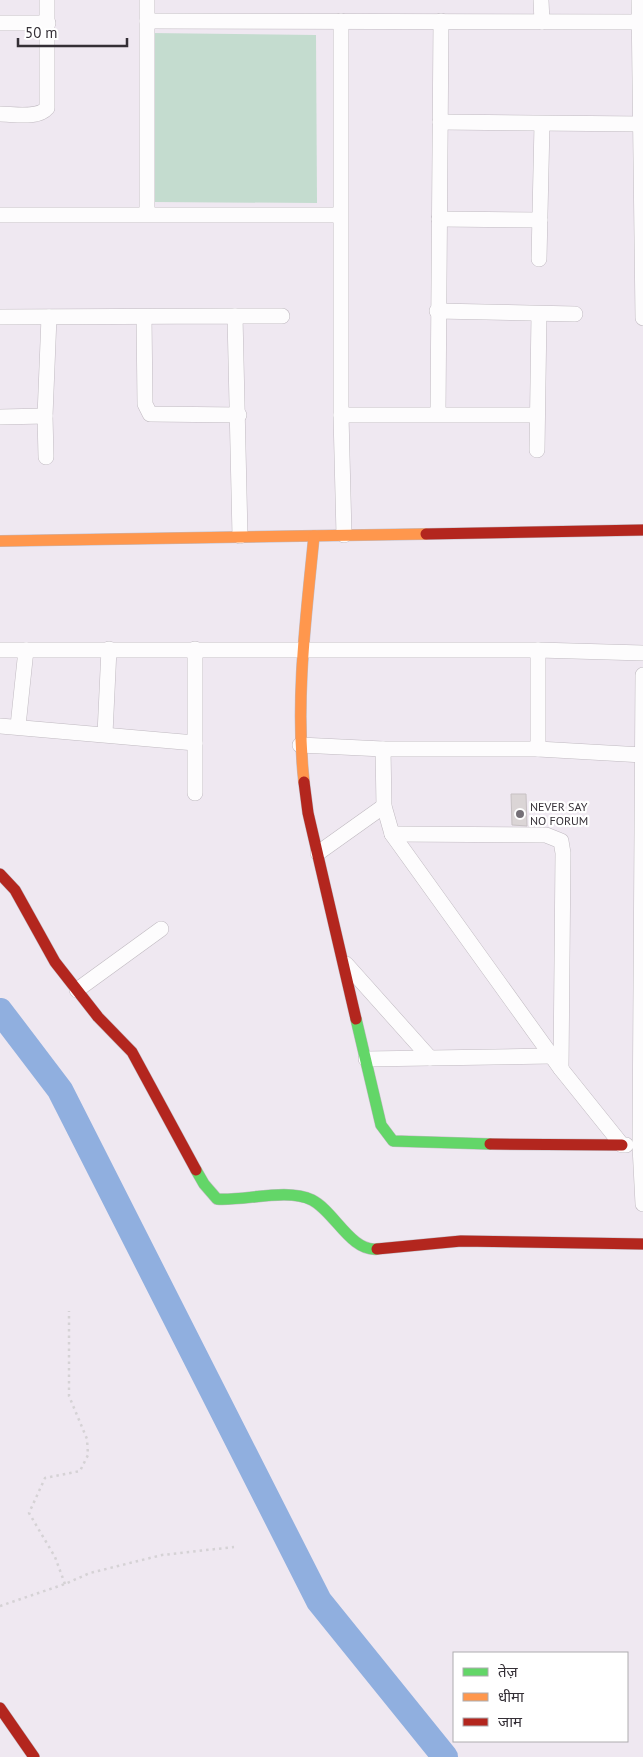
<svg xmlns="http://www.w3.org/2000/svg" width="643" height="1757" font-family="'PT Sans','Noto Sans Devanagari',sans-serif">
  <style>
    .green { fill: #c4dccf }
    .lines { fill: none; stroke-linecap: round; stroke-linejoin: round }
    .river { stroke: #90afdf; stroke-width: 26 }
    .building { fill: #dbd5d6; stroke: #c7c1c3 }
    .street-casing { stroke: #c0bac1; stroke-width: 16 }
    .fast-casing { stroke: #c0bac1; stroke-width: 12 }
    .slow-casing { stroke: #c0bac1; stroke-width: 12 }
    .jam-casing { stroke: #c0bac1; stroke-width: 12 }
    .path { stroke: #d5d2d5; stroke-width: 2.5; stroke-dasharray: 2.5 4; stroke-linecap: butt }
    .street { stroke: #fdfcfd; stroke-width: 15 }
    .fast { stroke: #63d668; stroke-width: 11 }
    .slow { stroke: #ff974d; stroke-width: 11 }
    .jam { stroke: #b3261e; stroke-width: 11 }
    .poi-dot { fill: #757077; stroke: #fff; stroke-width: 2 }
    .labels { text-anchor: middle; stroke-width: 4.5; stroke-linejoin: round; paint-order: stroke }
    .poi-label { font-size: 12px; fill: #342f36; stroke: #fff; text-anchor: start }
  </style>
  <rect width="100%" height="100%" fill="#efe8f1"/>
  <path class="green" d="M150,33l166,2 1,168 -163,-1z"/>
  <g class="lines">
    <path class="river" d="M0,1011l60,79 259,511 126,156"/>
  </g>
  <path class="building" d="M511,794h15l1,32 -15,-1z"/>
  <g class="lines">
    <g class="street-casing">
      <g id="street">
        <path d="M147,0v213"/>
        <path d="M541,0l1,22"/>
        <path d="M639,0l4,318"/>
        <path d="M147,21l496,1"/>
        <path d="M341,21v394l3,120"/>
        <path d="M0,23h48"/>
        <path d="M0,114c13,0 38,5 47,-6v-108"/>
        <path d="M440,122l203,2"/>
        <path d="M0,215h339"/>
        <path d="M439,219l101,1"/>
        <path d="M539,259l3,-135"/>
        <path d="M437,311l138,3"/>
        <path d="M235,316h47"/>
        <path d="M0,317l235,-1 5,220"/>
        <path d="M144,317l1,87 5,10 89,1"/>
        <path d="M438,413l3,-392"/>
        <path d="M341,415h196"/>
        <path d="M0,417l45,-1"/>
        <path d="M537,450l2,-136"/>
        <path d="M46,457l-1,-41 4,-99"/>
        <path d="M0,650h538l105,3"/>
        <path d="M538,650v99"/>
        <path d="M643,675l-3,471 3,58"/>
        <path d="M0,726l195,17"/>
        <path d="M18,726l8,-76"/>
        <path d="M105,734l4,-85"/>
        <path d="M300,745l83,4h155l105,6"/>
        <path d="M383,749l1,57 8,28 169,235 61,76h4"/>
        <path d="M195,793v-144"/>
        <path d="M392,834l154,1 15,6 2,12 -2,216"/>
        <path d="M318,853l66,-47"/>
        <path d="M346,964l84,94"/>
        <path d="M77,990l84,-61"/>
        <path d="M366,1059l185,-3"/>
      </g>
    </g>
    <g class="fast-casing">
      <g id="fast">
        <path d="M356,1019l25,106 12,16 97,3"/>
        <path d="M196,1170l8,14 13,15c28,2 70,-11 95,1 22,11 39,52 65,49"/>
      </g>
    </g>
    <g class="slow-casing">
      <g id="slow">
        <path d="M0,541l426,-7"/>
        <path d="M304,782c-9,-81 2,-165 10,-246"/>
      </g>
    </g>
    <g class="jam-casing">
      <g id="jam">
        <path d="M426,534l217,-4"/>
        <path d="M304,782l4,31 48,206"/>
        <path d="M0,874l15,16 40,72 43,55 34,35 64,118"/>
        <path d="M490,1144l132,1"/>
        <path d="M377,1249l84,-8 182,3"/>
        <path d="M0,1708l34,49"/>
      </g>
    </g>
    <g class="path">
      <path d="M65,1584l-10,-27 -26,-44 16,-35 35,-7 8,-16 -1,-16 -18,-43v-85"/>
      <path d="M0,1606l65,-22 25,-11 72,-18 72,-8"/>
    </g>
    <use href="#street" class="street"/>
    <use href="#fast" class="fast"/>
    <use href="#slow" class="slow"/>
    <use href="#jam" class="jam"/>
  </g>
  <circle class="poi-dot" cx="520" cy="814" r="5"/>
  <g class="labels">
    <g class="poi-label">
      <text x="530" y="811">NEVER SAY<tspan x="530" dy="14">NO FORUM</tspan></text>
    </g>
  </g>
  <rect x="453" y="1652" width="175" height="90" fill="#ffffff" stroke="#aeacaf"/>
  <rect x="463" y="1668" width="25" height="8" fill="#63d668" stroke="#aeacaf"/>
  <text x="498" y="1677" font-size="15" fill="#342f36">तेज़</text>
  <rect x="463" y="1693" width="25" height="8" fill="#ff974d" stroke="#aeacaf"/>
  <text x="498" y="1702" font-size="15" fill="#342f36">धीमा</text>
  <rect x="463" y="1718" width="25" height="8" fill="#b3261e" stroke="#aeacaf"/>
  <text x="498" y="1727" font-size="15" fill="#342f36">जाम</text>
  <path d="M18 38v8h109v-8" fill="none" stroke="#342f36" stroke-width="2.5"/>
  <text x="25" y="38" font-size="15" fill="#342f36" stroke="#ffffff" stroke-width="4" paint-order="stroke">50 m</text>
</svg>
